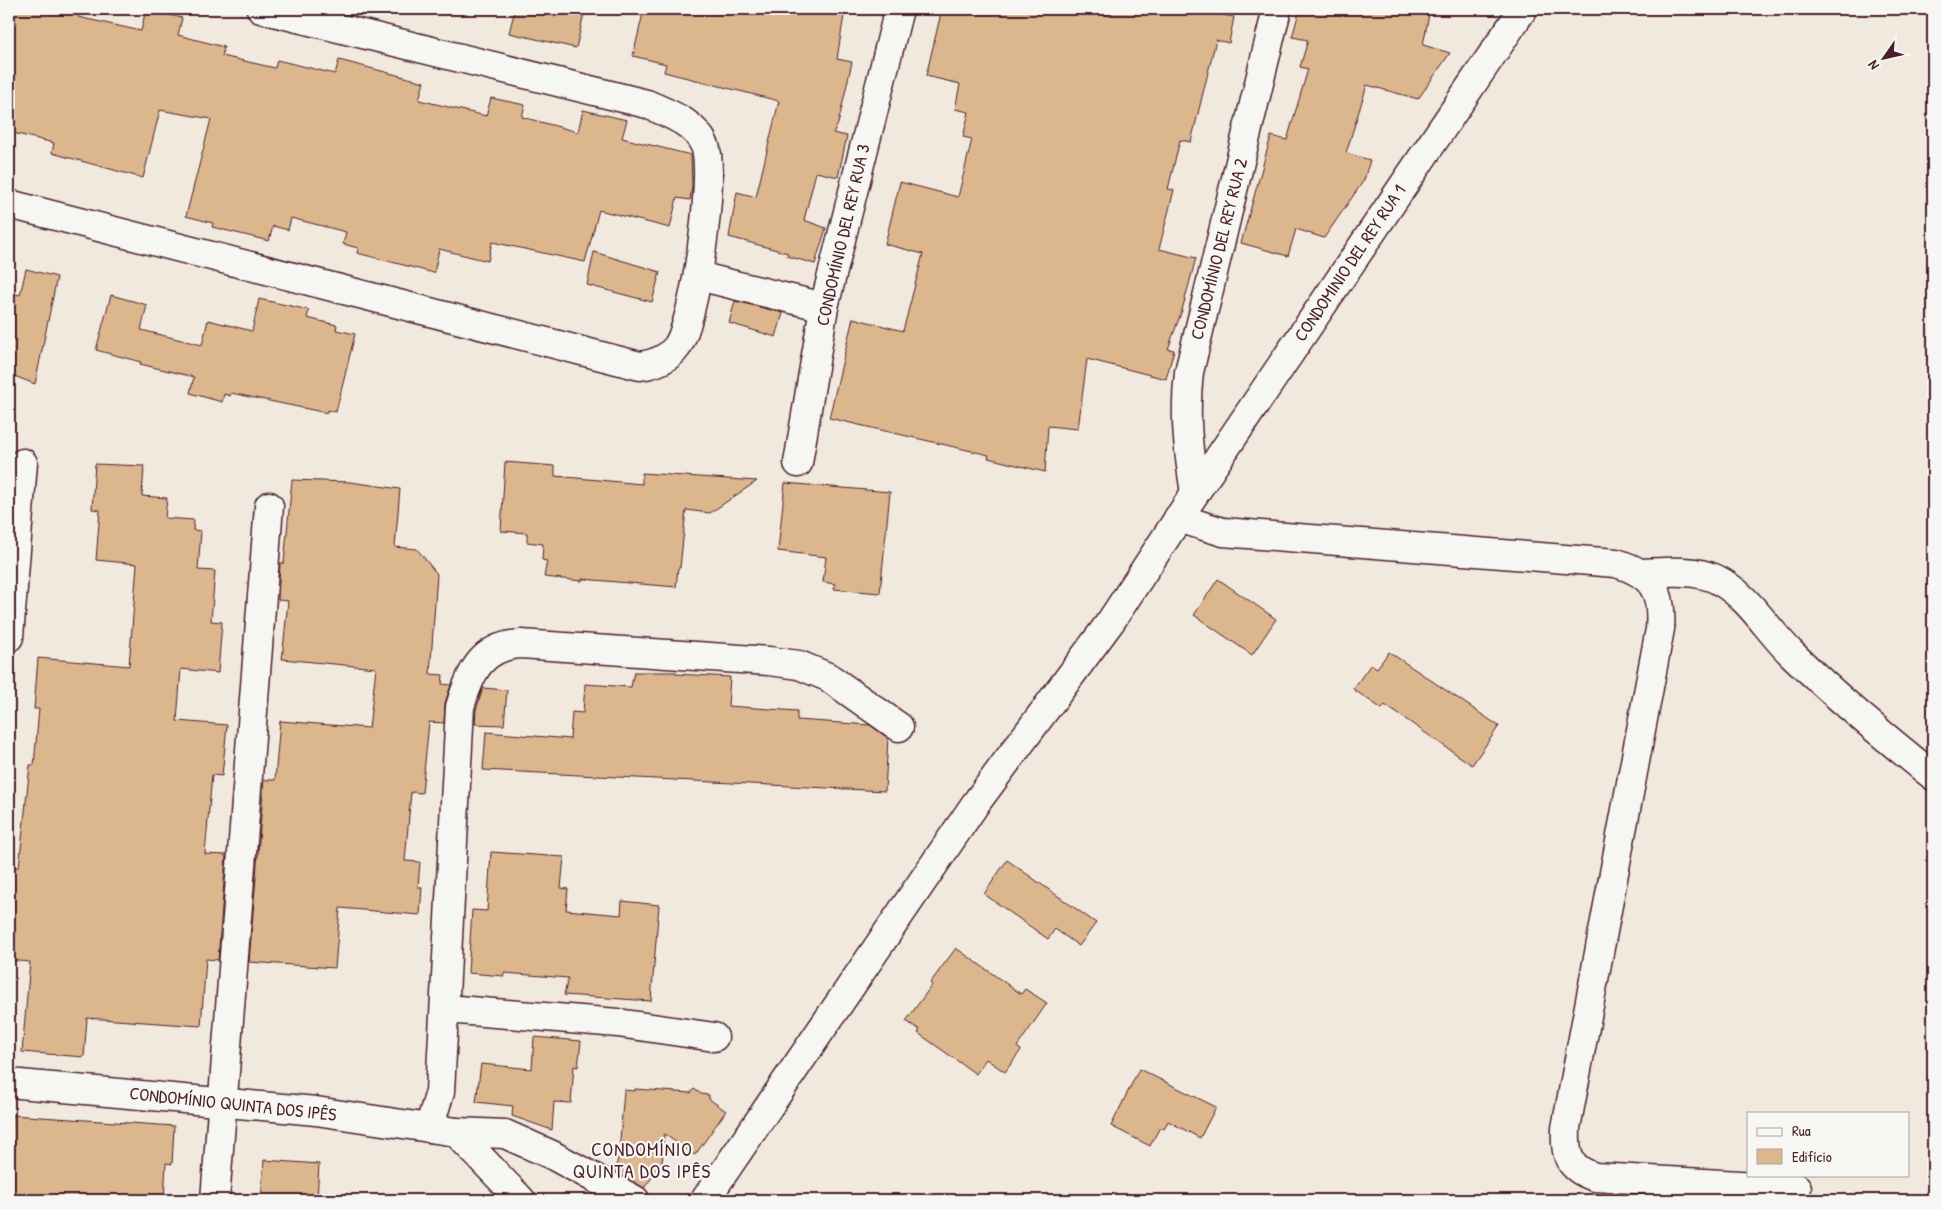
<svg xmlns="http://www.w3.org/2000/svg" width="1942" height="1209" font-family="'Patrick Hand',sans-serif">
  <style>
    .building { fill: #dcb78d; stroke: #4a1f2b }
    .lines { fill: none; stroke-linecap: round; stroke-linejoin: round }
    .minor-casing { stroke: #4a1f2b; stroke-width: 31 }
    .minor { stroke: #f6f6f2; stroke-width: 28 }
    .labels { text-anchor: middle; stroke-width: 4.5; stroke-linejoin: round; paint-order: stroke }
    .street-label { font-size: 18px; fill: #4a1f2b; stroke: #f6f6f2 }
    .neighbourhood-label { font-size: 19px; letter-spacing: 1px; fill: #4a1f2b; stroke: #f6f6f2 }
  </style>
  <rect width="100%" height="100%" fill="#f1e9de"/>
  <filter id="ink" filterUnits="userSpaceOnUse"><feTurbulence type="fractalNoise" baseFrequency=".02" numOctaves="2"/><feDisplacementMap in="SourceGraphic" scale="10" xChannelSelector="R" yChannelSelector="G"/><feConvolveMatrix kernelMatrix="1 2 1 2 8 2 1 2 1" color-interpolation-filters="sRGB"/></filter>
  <g filter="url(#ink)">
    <g class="building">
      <path d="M9,9h71l-2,8 63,14 5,-22 36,9 -4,17 46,12 -2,9 53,12 2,-8 58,14 4,-14 85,22 -5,18 67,16 5,-18 34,7 -3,12 56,15 5,-22 44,10 -5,18 69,17 1,30 -2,15 -13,-2 -7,30 -71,-18 -14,52 -93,-20 -4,19 -49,-12 -5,24 -77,-20 1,-5 -15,-4 3,-12 -55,-14 -3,12 -15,-4 -4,15 -57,-14 1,-4 -27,-7 25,-97 -51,-9 -17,68 -91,-25 2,-10 -45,-11z"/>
      <path d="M515,9h70l-9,39 -67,-15z"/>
      <path d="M644,9h201l-8,50 15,3 -14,62 -5,9 14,3 -9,41 -22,-5 -12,48 22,8 -11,36 -28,-8 1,-3 -59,-16 8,-45 19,5 23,-96 -115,-29 2,-8 -33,-8z"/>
      <path d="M942,9h120l24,5 1,-3 24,5 2,-7h80l41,8 -5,26 -13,-3 -25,102 -11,-2 -12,49 6,1 -15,59 37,9 -14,52 -14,39 6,1 -8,29 -79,-20 -9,70 -30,-3 -3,46 -57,-14 1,-3 -160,-37 24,-100 50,13 20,-77 -38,-10 15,-62 58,15 14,-58 -9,-2 6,-25 -14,-3 5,-25 -34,-8z"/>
      <path d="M1300,9h130l-7,36 27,8 -32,46 -51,-14 -21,68 24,7 -6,20 -40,58 -28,-9 -8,27 -47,-13 30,-107 16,4 21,-71 -8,-2 8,-27 -16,-3z"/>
      <path d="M594,252l66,20 -8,30 -65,-17z"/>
      <path d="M26,269l31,8 -22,107 -26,-10v-81l11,2z"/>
      <path d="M111,295l36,10 -6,25 61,15 6,-25 44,11 7,-32 50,11 -2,8 30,7 -1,5 19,4 -19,78 -9,-2v3l-96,-20 -1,3 -6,-2 -2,8 -32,-9 4,-16 -54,-13 1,-2 -45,-12z"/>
      <path d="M735,301l48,12 -7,24 -47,-14z"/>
      <path d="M505,462l50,4v10l87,8v-11l115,8 -47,32 -24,-3 -6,58h-2l-2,19 -94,-8v2l-38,-4 3,-16 -5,-1 1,-16 -16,-2v-9l-26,-2z"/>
      <path d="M95,464l49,2 -2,30 25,2 -2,20 29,2 -1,10 8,1 -3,39 17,1 -4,50 11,1 -4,51 -37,-4 -4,52 50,4 -5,51 -10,-1 -7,79 21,1 -8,105 -12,-1 -5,67 -114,-8 -3,39 -62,-5 8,-90 -21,-2v-46l4,-47h6l11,-102h4l5,-56h-5l4,-51 91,8 8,-102 -41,-4 4,-50 -8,-1z"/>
      <path d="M292,480l58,2 50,7 -5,58 22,2 20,25 -7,100 13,1 -1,9 9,1 -6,18 -1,20 -15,-1 -7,71 -11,-1 -6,69 15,1 -2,25h4l-2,28 -80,-7 -5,60 -86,-6 15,-182h11l5,-59 89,7 7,-60 -94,-9 6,-58 -10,-1 2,-37h4z"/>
      <path d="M785,483l105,9 -10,101 -46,-4 1,-5 -12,-2 3,-25 -48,-6z"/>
      <path d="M1218,579l58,40 -24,36 -58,-40z"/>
      <path d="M1389,652l110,74 -27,39 -87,-60 -3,4 -29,-20 18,-25 6,4z"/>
      <path d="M634,672h42v2l54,3 -2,29 69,5v9l73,5 18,13 -3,53 -402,-21 3,-38 84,7 2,-27 11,1 2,-29 46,3z"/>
      <path d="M483,688l24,2 -3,35 -29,-1 1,-14z"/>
      <path d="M491,852l73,5 -3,31 7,1 -2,21 55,5 1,-14 37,4 -8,96 -87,-6 4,-17 -64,-5v3l-36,-3 4,-63 15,1z"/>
      <path d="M1007,860l89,63 -17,23 -24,-17 -7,10 -64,-45z"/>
      <path d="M956,948l65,46 4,-5 22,14 -30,44 4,3 -16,22 -19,-13 -10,15 -58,-41 2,-3 -14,-9 26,-36 -2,-2z"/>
      <path d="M534,1037l47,4 -3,26 -4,-1 -3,37 -17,-1 -2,28 -40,-14 1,-10 -37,-4 5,-38 51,5z"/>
      <path d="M1139,1069l77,38 -16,31 -32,-17 -4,8 -4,-2 -10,19 -39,-20z"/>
      <path d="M635,1089l56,4 3,-4 7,5 8,1v4l17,12 -31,44 -31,-21 -2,30 -18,24 -29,-16 4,-19 5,-63 11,1z"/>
      <path d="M12,1115l162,11 -2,38 -6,-1 -2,37h-155z"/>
      <path d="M264,1160l55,4 -2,36h-56z"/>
    </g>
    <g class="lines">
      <g class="minor-casing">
        <g id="minor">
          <path d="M9,204l631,162c14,-2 27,-6 36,-18 19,-23 40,-175 29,-202 -10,-24 -36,-32 -58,-42l-386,-95"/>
          <path d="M698,276l126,31"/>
          <path d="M798,463l26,-156 75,-298"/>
          <path d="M1195,493c-7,-43 -11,-78 -6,-121l88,-363"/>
          <path d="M1178,518l45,14 393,31c37,11 47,28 44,66l-94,499c-1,26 1,40 29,49l202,11"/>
          <path d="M1642,573c23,-1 50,-4 72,5 34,16 52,51 78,76 45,44 93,83 141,122"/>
          <path d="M9,637l14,-174"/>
          <path d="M446,1009l172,14 96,14"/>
          <path d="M9,1083l307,28 140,21 49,2 47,21 83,45"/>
          <path d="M429,1128l11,-36 20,-385c10,-34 21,-61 61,-63l248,17 30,4 29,12 71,50"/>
          <path d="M456,1132l65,68"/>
          <path d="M215,1200l54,-694"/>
          <path d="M705,1200l271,-397 135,-182 84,-128 328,-484"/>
        </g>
      </g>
      <use href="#minor" class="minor"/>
    </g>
  </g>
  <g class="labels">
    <g class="street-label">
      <text transform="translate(843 235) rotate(-77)" y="6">CONDOMÍNIO DEL REY RUA 3</text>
      <text transform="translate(1219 249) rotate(-76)" y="6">CONDOMÍNIO DEL REY RUA 2</text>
      <text transform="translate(1350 263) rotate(-56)" y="6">CONDOMINIO DEL REY RUA 1</text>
      <text transform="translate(233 1104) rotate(6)" y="6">CONDOMÍNIO QUINTA DOS IPÊS</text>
    </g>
    <g class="neighbourhood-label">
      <text x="642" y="1156">CONDOMÍNIO<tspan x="642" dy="22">QUINTA DOS IPÊS</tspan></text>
    </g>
  </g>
  <rect width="1942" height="1209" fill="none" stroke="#f6f6f2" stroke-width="30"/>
  <rect x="15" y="15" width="1912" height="1179" fill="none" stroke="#4a1f2b" stroke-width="2" filter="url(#ink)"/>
  <rect x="1747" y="1112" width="162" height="65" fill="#f6f6f2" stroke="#b1a0a2"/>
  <rect x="1757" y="1128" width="25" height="8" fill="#f6f6f2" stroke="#b1a0a2"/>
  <text x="1792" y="1136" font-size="15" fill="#4a1f2b">Rua</text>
  <rect x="1757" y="1149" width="25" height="15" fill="#dcb78d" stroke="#b1a0a2"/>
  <text x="1792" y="1162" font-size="15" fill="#4a1f2b">Edifício</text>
  <g transform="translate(1884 58) rotate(236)" stroke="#f6f6f2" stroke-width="4" paint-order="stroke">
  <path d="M0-4L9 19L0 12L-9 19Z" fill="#4a1f2b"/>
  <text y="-8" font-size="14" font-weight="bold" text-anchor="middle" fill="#4a1f2b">N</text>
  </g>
</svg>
